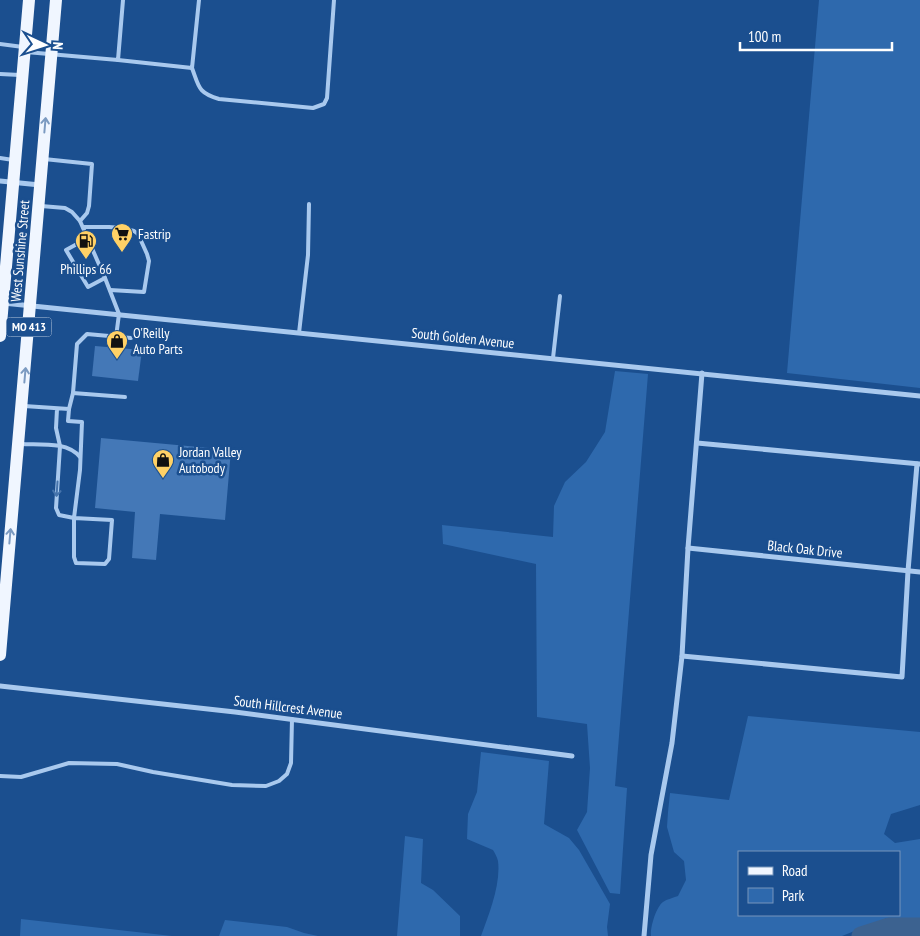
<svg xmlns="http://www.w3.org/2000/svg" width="920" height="936" font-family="'PT Sans Narrow',sans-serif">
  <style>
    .green { fill: #2e69ad; fill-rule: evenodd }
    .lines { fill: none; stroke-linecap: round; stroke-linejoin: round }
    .river { stroke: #3c6290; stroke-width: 19 }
    .building { fill: #4478b7 }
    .lane { stroke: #a9c9ee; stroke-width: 4 }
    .street { stroke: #a9c9ee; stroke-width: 5 }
    .primary { stroke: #f0f6ff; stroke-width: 12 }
    .oneway { stroke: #7b9ac1 }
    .oneway2 { stroke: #4674ac }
    .labels { text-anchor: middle; stroke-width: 5; stroke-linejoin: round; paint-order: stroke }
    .shield { fill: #1b4f8f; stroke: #bbcadd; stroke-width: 1 }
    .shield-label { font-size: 12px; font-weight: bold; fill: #fff }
    .poi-label { font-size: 14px; fill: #fff; stroke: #1b4f8f; text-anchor: start }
    .street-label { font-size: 14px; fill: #fff; stroke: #1b4f8f }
  </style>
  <rect width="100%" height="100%" fill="#1b4f8f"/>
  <g class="green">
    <path d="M819,0h101v388l-133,-15z"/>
    <path d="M615,371l33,3 -33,412 12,2 -7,106 -10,-1 -33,-63 10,-18 3,-44 -3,-44 -50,-7 -1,-153 -93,-20 -1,-19 111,12 1,-31 11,-24 21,-20 19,-30z"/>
    <path d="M748,716l172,16v73l-29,9 -7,20 11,9 25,-4v79h-33l-45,18h-191c-1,-8 5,-29 12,-34 4,-3 10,-4 15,-6l8,-16 -2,-19 -10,-9 -7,-25 1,-15 2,-19 59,7zM739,852h160v63h-160z"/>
    <path d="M481,752l68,9 -5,63 25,14 10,12 31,54 -3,23 1,9h-127c8,-22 20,-52 17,-75 -1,-4 -3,-8 -5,-11l-26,-11 1,-25 9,-22z"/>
    <path d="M405,836l18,3 -2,44 12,7 27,26v20h-63z"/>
    <path d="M21,919l151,17h-152z"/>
    <path d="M225,920l62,7 17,6 14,3h-99z"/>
  </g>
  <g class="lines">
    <path class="river" d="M861,936l28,-9h31"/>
  </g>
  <g class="building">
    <path d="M95,346l47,4 -4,31 -46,-5z"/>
    <path d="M101,438l130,12 -6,70 -65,-6 -4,46 -24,-2 3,-46 -40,-4z"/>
  </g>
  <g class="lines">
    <g class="lane">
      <path d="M0,44l23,3"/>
      <path d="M26,52l92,8 5,-60"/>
      <path d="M118,60l74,8 7,-68"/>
      <path d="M192,68c7,19 6,25 27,31l94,9 11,-4 3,-6 7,-98"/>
      <path d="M0,74l20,1"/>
      <path d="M0,158l13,2"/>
      <path d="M44,159l48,5 -3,42 -2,7 -7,8"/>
      <path d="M41,206l24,2 7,4 8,9 25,57 14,36 -3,23"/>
      <path d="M83,227h26l13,1 12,3 4,3 9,20 2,7 -5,31 -34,-2"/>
      <path d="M88,238l-22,12 22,37 17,-9"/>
      <path d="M299,333l9,-78 1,-51"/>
      <path d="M553,358l7,-62"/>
      <path d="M73,393l52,4"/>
      <path d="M24,406l45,3 -1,12 14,1 -2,48 -6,48v39l2,6 29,1 4,-5 3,-39 -38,-2 -15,-3 -3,-7 4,-62 -4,-18 1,-19"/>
      <path d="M69,409l4,-16 4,-49 10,-10 44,4"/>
      <path d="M21,444c19,1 46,-3 59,13"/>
      <path d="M0,776l21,1 48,-14 48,1 36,8 79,13 34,1 13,-5 8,-7 4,-11 1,-44"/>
    </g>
    <g class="street">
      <path d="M0,181l40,4"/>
      <path d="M3,303l917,93"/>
      <path d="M697,443l223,21"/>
      <path d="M688,548l232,24"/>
      <path d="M682,656l220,21 6,-106 9,-107"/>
      <path d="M0,686l235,26 337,44"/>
      <path d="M644,936l7,-81 21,-112 10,-87 6,-108 14,-175"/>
    </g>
    <g class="primary">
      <path d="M0,336l29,-336"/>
      <path d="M0,655l56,-655"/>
    </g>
  </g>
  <defs><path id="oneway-shaft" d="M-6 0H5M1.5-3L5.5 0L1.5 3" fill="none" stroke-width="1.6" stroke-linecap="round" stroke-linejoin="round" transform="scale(1.25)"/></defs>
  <g class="oneway">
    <use href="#oneway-shaft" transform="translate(45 125) rotate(-85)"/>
    <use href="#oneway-shaft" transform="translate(25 375) rotate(-85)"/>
    <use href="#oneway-shaft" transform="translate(10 536) rotate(-85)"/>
  </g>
  <use class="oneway2" href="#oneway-shaft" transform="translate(57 489) rotate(94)"/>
  <defs>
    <g id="supermarket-pin" transform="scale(1.125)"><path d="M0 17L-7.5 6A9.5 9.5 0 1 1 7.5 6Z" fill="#ffd166" stroke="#1b4f8f"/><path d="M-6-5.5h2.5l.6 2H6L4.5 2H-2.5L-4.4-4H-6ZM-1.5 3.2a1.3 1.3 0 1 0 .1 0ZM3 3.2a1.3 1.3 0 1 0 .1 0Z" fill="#111"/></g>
    <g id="fuel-pin" transform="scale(1.125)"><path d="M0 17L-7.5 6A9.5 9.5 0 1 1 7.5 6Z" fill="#ffd166" stroke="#1b4f8f"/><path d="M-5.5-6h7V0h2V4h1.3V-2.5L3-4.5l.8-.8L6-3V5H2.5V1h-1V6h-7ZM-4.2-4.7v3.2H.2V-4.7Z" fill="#111"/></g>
    <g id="shop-pin" transform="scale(1.125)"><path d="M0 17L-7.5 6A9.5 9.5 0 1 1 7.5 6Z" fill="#ffd166" stroke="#1b4f8f"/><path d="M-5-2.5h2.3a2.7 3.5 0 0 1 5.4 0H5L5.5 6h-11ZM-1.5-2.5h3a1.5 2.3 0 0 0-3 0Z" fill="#111"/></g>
  </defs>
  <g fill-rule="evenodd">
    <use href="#supermarket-pin" x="122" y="234"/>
    <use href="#fuel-pin" x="86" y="241"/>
    <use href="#shop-pin" x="117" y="341"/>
    <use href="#shop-pin" x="163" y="460"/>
  </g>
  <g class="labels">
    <rect class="shield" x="6.5" y="317.5" width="45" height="19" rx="4"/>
    <g class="shield-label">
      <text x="29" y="331">MO 413</text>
    </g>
    <g class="poi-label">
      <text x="138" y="239">Fastrip</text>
      <text x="86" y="274" text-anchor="middle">Phillips 66</text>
      <text x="133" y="338">O'Reilly<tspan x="133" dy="16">Auto Parts</tspan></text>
      <text x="179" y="457">Jordan Valley<tspan x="179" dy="16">Autobody</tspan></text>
    </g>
    <g class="street-label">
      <text transform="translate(20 251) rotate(-85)" y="5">West Sunshine Street</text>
      <text transform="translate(463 338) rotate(6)" y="5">South Golden Avenue</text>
      <text transform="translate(805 549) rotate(6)" y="5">Black Oak Drive</text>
      <text transform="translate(288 707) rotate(7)" y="5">South Hillcrest Avenue</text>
    </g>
  </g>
  <rect x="738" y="851" width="162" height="65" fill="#1b4f8f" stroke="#7695bc"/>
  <rect x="748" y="867" width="25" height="8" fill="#f0f6ff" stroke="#7695bc"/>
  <text x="782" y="876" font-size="15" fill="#ffffff">Road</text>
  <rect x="748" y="888" width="25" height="15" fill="#2e69ad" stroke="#7695bc"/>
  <text x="782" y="901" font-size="15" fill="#ffffff">Park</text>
  <g transform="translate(45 45) rotate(94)" stroke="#1b4f8f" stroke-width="4" paint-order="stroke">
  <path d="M0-4L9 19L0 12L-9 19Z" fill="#ffffff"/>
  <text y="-8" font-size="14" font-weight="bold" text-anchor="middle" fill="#ffffff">N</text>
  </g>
  <path d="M740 42v8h152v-8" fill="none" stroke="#ffffff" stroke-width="2.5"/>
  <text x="748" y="42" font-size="15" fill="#ffffff" stroke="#1b4f8f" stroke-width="4" paint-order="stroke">100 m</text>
</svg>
